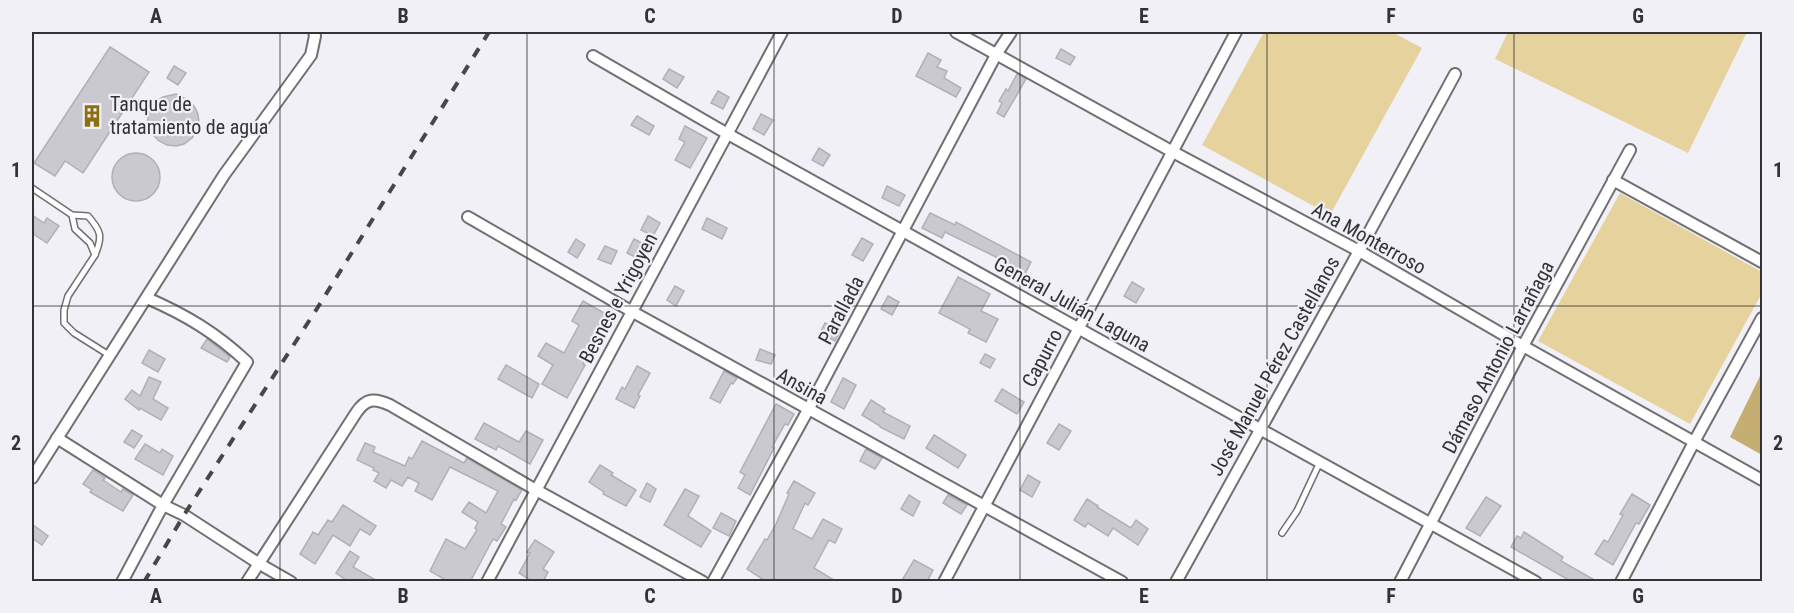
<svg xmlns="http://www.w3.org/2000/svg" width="1794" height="613" font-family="'Roboto Condensed',sans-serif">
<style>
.green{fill:#e6d29d}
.forest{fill:#c4ae71}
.building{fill:#cac9cf;stroke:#b1b0b6;stroke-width:1.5}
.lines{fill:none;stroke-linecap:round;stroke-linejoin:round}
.service-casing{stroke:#706f74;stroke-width:8}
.minor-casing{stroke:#706f74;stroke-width:14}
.service{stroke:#fff;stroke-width:5}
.minor{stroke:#fff;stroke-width:10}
.rail{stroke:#47474a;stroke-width:4;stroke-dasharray:10 10;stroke-linecap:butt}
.grid{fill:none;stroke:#333335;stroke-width:1.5;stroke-opacity:0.55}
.labels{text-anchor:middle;stroke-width:4.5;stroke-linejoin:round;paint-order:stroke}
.poi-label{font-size:20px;fill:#333335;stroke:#f1f0f6;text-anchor:start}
.street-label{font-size:20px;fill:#333335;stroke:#f1f0f6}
.neatline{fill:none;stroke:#333335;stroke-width:2}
.grid-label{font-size:20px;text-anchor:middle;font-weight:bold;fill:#333335}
</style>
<rect width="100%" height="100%" fill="#f1f0f6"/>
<g class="green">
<path d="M1264,32H1392L1422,48L1330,215L1202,145Z"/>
<path d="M1508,32H1747L1688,153L1495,59Z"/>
<path d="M1620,193L1762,272V293L1690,424L1538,341Z"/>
</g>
<path class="forest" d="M1762,372V455L1730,437Z"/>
<g class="building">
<path d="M110,47L149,72L83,173L65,161L55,176L34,163Z"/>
<path d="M1061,49L1075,57L1070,65L1056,58Z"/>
<path d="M928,53L941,60L937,67L947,71L944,78L961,88L956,97L916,76Z"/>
<path d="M174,66L186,73L178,85L167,78Z"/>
<path d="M669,69L684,77L677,88L663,79Z"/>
<path d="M1017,74L1026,79L1004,117L997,113L1002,103L999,101L1006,89L1008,91Z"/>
<path d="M718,91L729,97L723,109L711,103Z"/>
<path d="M176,94L188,100L194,106L198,114L199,123L197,131L192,138L184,144L176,146L167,145L159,141L153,135L147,123L150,110L155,102L163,97Z"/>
<path d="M761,114L773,120L764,135L753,129Z"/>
<path d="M637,116L654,126L649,135L631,125Z"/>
<path d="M685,126L707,138L690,168L675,160L685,142L679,139Z"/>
<path d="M819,148L830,155L823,166L812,160Z"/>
<circle cx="136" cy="177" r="24"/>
<path d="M887,186L905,195L899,206L882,198Z"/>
<path d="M930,213L955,225L956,222L1031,262L1024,276L1002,265L1004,261L945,232L942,238L922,228Z"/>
<path d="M32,215L44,223L47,218L59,226L47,243L32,233Z"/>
<path d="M648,216L660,223L653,236L641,230Z"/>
<path d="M707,218L727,228L722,239L702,229Z"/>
<path d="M862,238L873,244L863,261L852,255Z"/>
<path d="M576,239L585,245L577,258L568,252Z"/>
<path d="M634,239L644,244L637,258L627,253Z"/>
<path d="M605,246L617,251L611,264L598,259Z"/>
<path d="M958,277L990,294L981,311L998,319L986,342L968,333L970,329L939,313Z"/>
<path d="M1132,282L1144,289L1136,303L1124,296Z"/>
<path d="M675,286L684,291L676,306L667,300Z"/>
<path d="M888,296L899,302L892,315L881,309Z"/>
<path d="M583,301L613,318L602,338L599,336L583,364L585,365L567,398L542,384L553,365L538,356L546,343L564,353L579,325L572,321Z"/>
<path d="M825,323L840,331L835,341L820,333Z"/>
<path d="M207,339L230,357L227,362L201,348Z"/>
<path d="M760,349L775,355L771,364L756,360Z"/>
<path d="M149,350L165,359L158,372L142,363Z"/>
<path d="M985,354L995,359L990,368L980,363Z"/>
<path d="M506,365L539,384L532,398L498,379Z"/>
<path d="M637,366L650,373L638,395L640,396L634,408L616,399L622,387L625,389Z"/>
<path d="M724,371L737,378L733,384L731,383L720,403L710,398Z"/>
<path d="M149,377L161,382L153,399L168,408L161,420L140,408L139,410L125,399L132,390L140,396Z"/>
<path d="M843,378L856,385L844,409L831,402Z"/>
<path d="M1002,389L1024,402L1017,414L995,401Z"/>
<path d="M871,400L885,409L883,412L910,426L904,439L880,427V426L862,415Z"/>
<path d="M776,404L794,414L788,425L785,424L772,447L774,448L750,495L738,488L745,475L740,472Z"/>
<path d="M484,423L519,442L526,431L543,440L530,464L498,446L496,450L475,439Z"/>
<path d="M1059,424L1071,431L1059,450L1047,443Z"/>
<path d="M132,430L142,436L134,448L124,442Z"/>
<path d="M934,435L966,455L958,468L926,448Z"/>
<path d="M422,441L464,463L467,458L522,490L516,500L514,499L501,524L506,527L497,541L493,539L470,582H449L430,571L446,539L465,549L477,530L475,528L478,522L462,512L469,502L486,513L498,491L450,467L432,500L415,491L419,483L408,477L402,486L391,480L386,488L374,481L379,473L373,470L374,468L357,460L365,443L375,447L373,452L405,466L409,457L412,459Z"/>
<path d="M145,444L160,453L162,449L173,456L163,475L135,459Z"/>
<path d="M866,449L882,458L875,469L860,461Z"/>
<path d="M600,465L613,473L611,475L636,490L626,506L603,494L604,492L589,482Z"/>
<path d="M93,470L105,478L103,480L121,492L123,489L133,495L123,511L102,499L90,492L92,490L83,484Z"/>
<path d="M1028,475L1040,482L1032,497L1020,490Z"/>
<path d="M794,481L815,493L808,505L805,503L793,529L812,539L823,519L842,529L835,543L829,540L814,568L837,582H767L747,569L765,539L767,540L776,524L789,494L787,493Z"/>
<path d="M647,483L656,489L650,502L640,497Z"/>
<path d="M685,489L699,496L688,516L711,531L701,547L664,525Z"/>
<path d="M1632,494L1650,505L1639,524L1636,523L1613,565L1595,554L1604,540L1608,542L1623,515L1620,514Z"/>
<path d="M909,495L920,502L913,516L901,509Z"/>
<path d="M948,495L967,505L961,514L943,503Z"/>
<path d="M1486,497L1501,506L1480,536L1466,528Z"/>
<path d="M1087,499L1098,506L1097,507L1131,528L1136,520L1148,529L1138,545L1113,528L1108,536L1088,523L1085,527L1074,520Z"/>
<path d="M343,505L376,526L370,535L360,529L350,546L333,535L315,564L300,554L313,532L318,535L328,520L332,522Z"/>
<path d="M721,513L736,521L729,536L713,528Z"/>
<path d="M32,524L48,536L42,545L32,538Z"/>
<path d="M1524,532L1563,557L1561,561L1598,582H1572L1511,547L1517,536L1521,538Z"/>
<path d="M535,540L554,552L543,569L548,572L543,582H533L519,573L530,553L527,552Z"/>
<path d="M350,551L359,557L353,567L379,582H349L336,573Z"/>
<path d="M914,560L933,570L927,582H901Z"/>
</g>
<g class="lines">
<g class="service-casing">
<g id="service">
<path d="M32,188L72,215L88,216C101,231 103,236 95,255"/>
<path d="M72,215L75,229L90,243L95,255L68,296L64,310V323L74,333L109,355"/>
<path d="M1282,533L1297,511L1320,462"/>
</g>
</g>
<g class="minor-casing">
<g id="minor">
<path d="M956,32L1173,152L1359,251L1523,346L1762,480"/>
<path d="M593,56L726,133L1536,582"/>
<path d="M1613,180L1762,262"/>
<path d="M468,217L631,311L1122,582"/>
<path d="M57,438L163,505L184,515L258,563L291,582"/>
<path d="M32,478L224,175L311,55L315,36L314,32"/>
<path d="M122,582L163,505L247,362C216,333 186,315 147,298"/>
<path d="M247,582L356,413C366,398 374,398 390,405L536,490L703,582"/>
<path d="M487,582L782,32"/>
<path d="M713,582L808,410L997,53L1011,32"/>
<path d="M944,582L1236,32"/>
<path d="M1176,582L1359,251L1455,74"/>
<path d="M1400,582L1523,346L1630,150"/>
<path d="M1621,582L1694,442L1762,318"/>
</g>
</g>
<use href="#service" class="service"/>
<use href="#minor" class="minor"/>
<path class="rail" d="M144,582L184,515L318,307L489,32"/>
</g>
<path class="grid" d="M280,32V582M527,32V582M774,32V582M1020,32V582M1267,32V582M1514,32V582M32,306H1762"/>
<defs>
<g id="building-bare" transform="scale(1.8)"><path d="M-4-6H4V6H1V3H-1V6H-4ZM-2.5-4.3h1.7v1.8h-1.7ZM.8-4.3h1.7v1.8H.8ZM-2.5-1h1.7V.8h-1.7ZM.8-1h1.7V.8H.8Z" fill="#8b6f11" stroke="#f1f0f6" stroke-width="2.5" paint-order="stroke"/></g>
</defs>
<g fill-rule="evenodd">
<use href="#building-bare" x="92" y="116"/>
</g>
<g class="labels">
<g class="poi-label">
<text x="110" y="111">Tanque de<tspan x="110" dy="23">tratamiento de agua</tspan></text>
</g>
<g class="street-label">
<text transform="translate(1369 238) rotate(29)" y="7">Ana Monterroso</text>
<text transform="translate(618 298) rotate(-62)" y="7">Besnes e Yrigoyen</text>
<text transform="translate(1072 304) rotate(29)" y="7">General Julián Laguna</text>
<text transform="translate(841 310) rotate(-62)" y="7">Parallada</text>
<text transform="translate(1498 357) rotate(-62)" y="7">Dámaso Antonio Larrañaga</text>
<text transform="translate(1042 358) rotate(-62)" y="7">Capurro</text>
<text transform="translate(1274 366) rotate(-61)" y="7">José Manuel Pérez Castellanos</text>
<text transform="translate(802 386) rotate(29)" y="7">Ansina</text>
</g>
</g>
<rect width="1794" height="613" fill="none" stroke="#f1f0f6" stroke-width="66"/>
<rect x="33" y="33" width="1728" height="547" class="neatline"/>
<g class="grid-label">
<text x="156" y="23">A</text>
<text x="403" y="23">B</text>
<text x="650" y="23">C</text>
<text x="897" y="23">D</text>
<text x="1144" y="23">E</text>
<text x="1391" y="23">F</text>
<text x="1638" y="23">G</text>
<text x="16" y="177">1</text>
<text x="1778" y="177">1</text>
<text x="16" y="450">2</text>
<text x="1778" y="450">2</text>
<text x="156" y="603">A</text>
<text x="403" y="603">B</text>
<text x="650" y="603">C</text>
<text x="897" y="603">D</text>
<text x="1144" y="603">E</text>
<text x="1391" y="603">F</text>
<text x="1638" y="603">G</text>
</g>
</svg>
